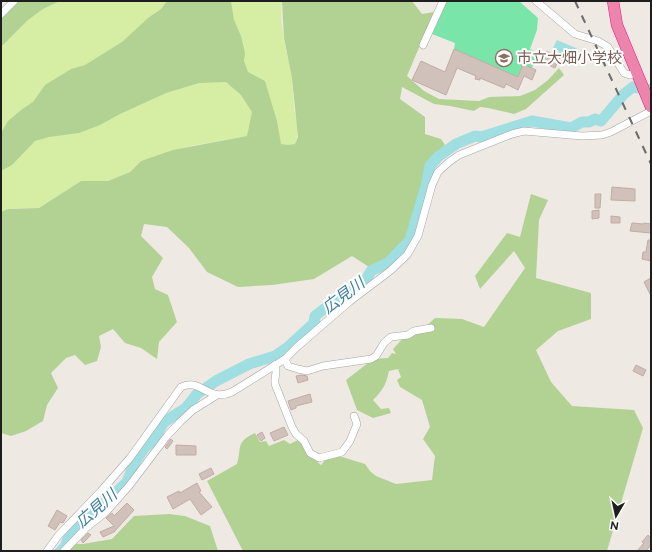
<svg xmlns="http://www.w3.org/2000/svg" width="652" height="552" font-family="Figtree,'Noto Sans JP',sans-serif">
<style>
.grass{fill:#d6eea4}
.forest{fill:#b2d294}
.pitch{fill:#7ae5a8}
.water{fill:#9fdee1}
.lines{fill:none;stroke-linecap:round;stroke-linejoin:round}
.river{stroke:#9fdee1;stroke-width:11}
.building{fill:#d0c1bb;stroke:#c2aca4}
.minor-casing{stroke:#a5a5a5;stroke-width:8}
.highway-casing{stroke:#e71785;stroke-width:12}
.minor{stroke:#fff;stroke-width:7}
.highway{stroke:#ed84ab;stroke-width:11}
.rail{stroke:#6c6c6c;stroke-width:2;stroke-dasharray:8 8;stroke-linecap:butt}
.labels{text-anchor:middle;stroke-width:4;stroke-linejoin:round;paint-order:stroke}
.education-label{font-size:15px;fill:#785e54;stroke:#fff;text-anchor:start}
.water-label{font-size:16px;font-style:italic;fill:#3c7e9c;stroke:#fff}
</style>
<rect width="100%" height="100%" fill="#efe9e3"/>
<path class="grass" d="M60,1H282C278,22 288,56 292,78C293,87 293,96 294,105C295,119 301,131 295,144L288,145L281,144L247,136L191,146L141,161L130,172L108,181H81L39,208H20L8,209L1,212V47L28,20L43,9Z"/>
<g class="forest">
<path d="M18,1H60L43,9L28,20L1,47V18Z"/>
<path d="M167,1H231L234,20L241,36L245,53L244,61L248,72L265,81L277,121L281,144L288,145L295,144L298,137L292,78L284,38L282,1H412L422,14L434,12L407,76L424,91L439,99L479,101L489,97L520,96L535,90L548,80L559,68L564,75L526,109L514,114L488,108L480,107L474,111L450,106L434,104L402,87L400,99L425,117V134L441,139L445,145L432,158L426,169L408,236L388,259L369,267L352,256L314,279L272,285L238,287L207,272L189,248L167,227L144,224L141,236L163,258L152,277L155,289L168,295L177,322L159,342L157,359L141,348L125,343L113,329L99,336L101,347L97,361L85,365L75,355L66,358L51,373L58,388L47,405L43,421L26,431L11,436L1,433V212L8,209L39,208L81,181H108L130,172L141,161L173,150L247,136L252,112L241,95L226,82L199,83L166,93L120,114L100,125L79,133L49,137L35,141L12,165L1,171V133L8,121L21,110L33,102L45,85L71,69L85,65L122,42L148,18L161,9Z"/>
<path d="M531,194L548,200L539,220L536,278L591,293V319L558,331L536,350L551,382L572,406L634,410L643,428L607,551H243L207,481L237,464C242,448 235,442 255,433L260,442L266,441L269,446L284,440L290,444L298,440L311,456L321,465L326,459L339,456L365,464L370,471L376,476L396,484L432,480L435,456L423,439L430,427L422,400L400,387L397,380L401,377L398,369L389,371C386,385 383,390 373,400L381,409L389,408L391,413L373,418L357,410L346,380L373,359L388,358L392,353L396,354L393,349L405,336L417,334L435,318L462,319L484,327L525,268L514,251L480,289L475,276L507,233L520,237Z"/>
<path d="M169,514L185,516L210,526L218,551H53L62,544H83L112,539L134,516Z"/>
</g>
<path class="pitch" d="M447,1H519L538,18L537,30L530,49L538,53L532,68L523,64L518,77L454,49L455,43L432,34Z"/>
<path class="water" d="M557,40L578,49L573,60L558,54L559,51L553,48Z"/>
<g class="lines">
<path class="river" d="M61,551L65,547L71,530L109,499L127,482L135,462L145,447L153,441L164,422L186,408L197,394L216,381L249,364L275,356L288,347L314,323L315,316L341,296L349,294L365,282L371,271L388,263L410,240L426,186L430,166L439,156L456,144L475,136L481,137L532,121L571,128L582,122H589L595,119L601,121L624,94L633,87L651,90"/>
</g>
<g class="building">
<path d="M454,49L518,77L523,64L536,70L532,80L524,76L518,90L506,84L504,88L480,78V80L475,79L476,76L457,68L446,95L412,80L421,61L445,72Z"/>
<path d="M546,51L560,57L555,68L542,62Z"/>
<path d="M612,187L635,189V201L611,200Z"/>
<path d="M595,194H601L600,208H595Z"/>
<path d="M599,210V218L592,219V211Z"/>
<path d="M611,216L620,217V223H611Z"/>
<path d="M632,223L644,224V223L651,224V233L630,231Z"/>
<path d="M648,240H651V261L642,259L643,252H646Z"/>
<path d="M651,278V296L644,282Z"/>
<path d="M636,365L646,370L643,376L633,371Z"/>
<path d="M302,375L307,376L308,380L298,383L296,376Z"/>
<path d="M310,394L312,402L296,406V408L291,410L288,401Z"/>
<path d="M284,427L288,435L274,441L270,433Z"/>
<path d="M262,432L265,438L261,441L257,435Z"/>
<path d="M171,439L173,441L167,449L165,447Z"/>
<path d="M176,445L196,446V455H176Z"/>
<path d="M211,468L214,474L202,480L199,474Z"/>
<path d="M197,483L201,491L199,492L212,507L201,515L190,499L173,509L167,497L179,491L180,493Z"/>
<path d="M127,503L134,510L114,532L103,537L100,532L114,526L106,518L112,513L114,516Z"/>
<path d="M57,510L67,516L63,523L60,522L55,530L48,526Z"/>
<path d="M88,533L91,535L83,543L81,540Z"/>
<path d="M648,535L651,538V545L646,551H637L644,543L642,542Z"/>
</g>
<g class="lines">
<g class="minor-casing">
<g id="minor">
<path d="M536,1L575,34L598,41L608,47L624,73L630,75L636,72"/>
<path d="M1,14L14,1"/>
<path d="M423,45L443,1"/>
<path d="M285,359L288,366L298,369L307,371L323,366L371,359L376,356L384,343L391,337L408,335L414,331L431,328"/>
<path d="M275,365C278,372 274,377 275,384L292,427L296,434L304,441L310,453L319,458L342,452L350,441L357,424L354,416"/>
<path d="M47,551L58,536L101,491L130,458L181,387C200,377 208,403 232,392L285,359L297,347L349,302L390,271L407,255L418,236L432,185L438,172L449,162L459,155L512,134L524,131L582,136L602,135L611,132L651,111"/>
<path d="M64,551L86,528L106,512L129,486L167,436L180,422L193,410L217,395"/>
</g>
</g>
<g class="highway-casing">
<path id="highway" d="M613,1L617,25L651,107"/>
</g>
<use href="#minor" class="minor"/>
<use href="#highway" class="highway"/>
<path class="rail" d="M575,1L651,164"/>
</g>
<defs>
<g id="school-ring" transform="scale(0.9)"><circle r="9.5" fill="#fff" stroke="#8d6e63" stroke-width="1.5"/><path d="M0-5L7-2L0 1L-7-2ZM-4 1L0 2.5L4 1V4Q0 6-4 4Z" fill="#8d6e63"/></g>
</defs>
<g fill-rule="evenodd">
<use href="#school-ring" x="504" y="58"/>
</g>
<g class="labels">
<g class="education-label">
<text x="517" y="63">市立大畑小学校</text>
</g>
<g class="water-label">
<text transform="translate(343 295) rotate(-37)" y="6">広見川</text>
<text transform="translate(96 508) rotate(-41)" y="6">広見川</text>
</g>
</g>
<rect width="652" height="552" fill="none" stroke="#1e1e1e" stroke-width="4"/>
<g transform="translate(616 516) rotate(189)" stroke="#ffffff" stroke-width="3" paint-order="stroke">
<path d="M0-3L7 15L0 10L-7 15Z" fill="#1e1e1e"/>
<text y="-6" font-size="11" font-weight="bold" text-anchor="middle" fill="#1e1e1e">N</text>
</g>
</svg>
